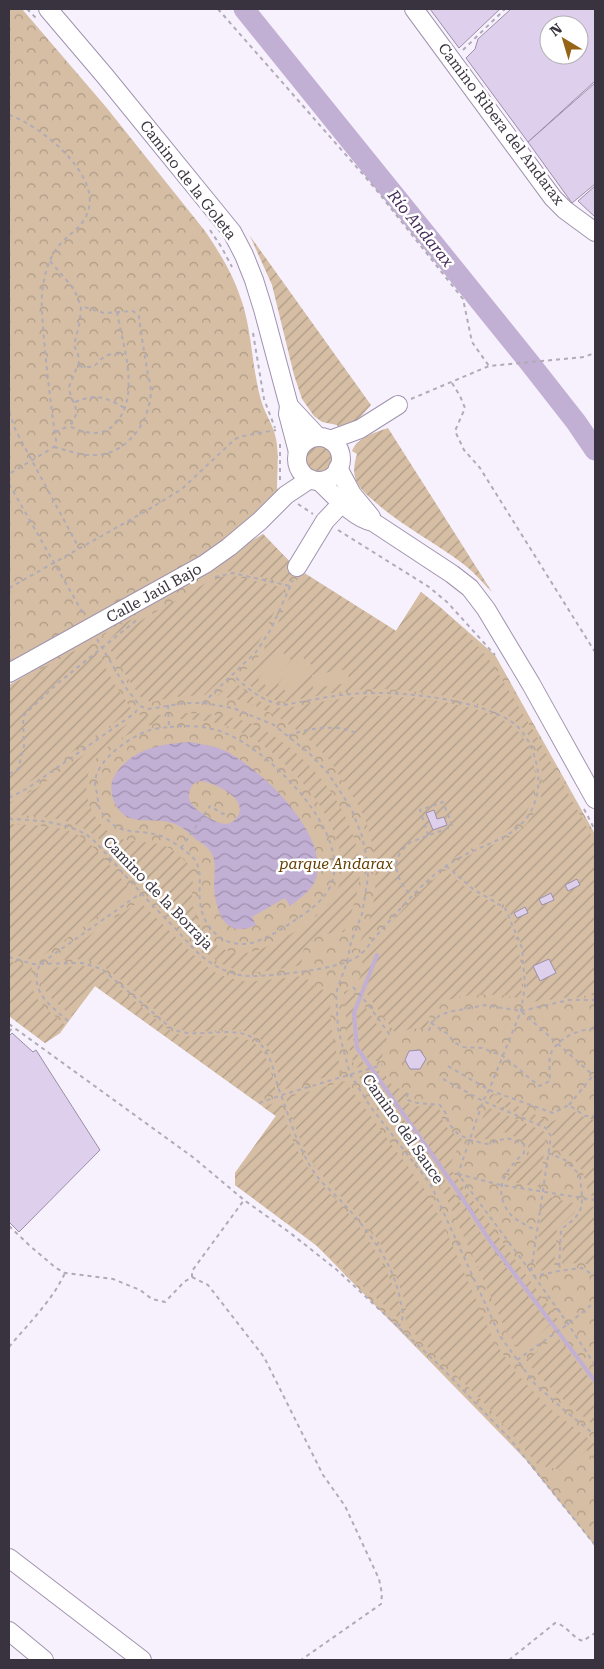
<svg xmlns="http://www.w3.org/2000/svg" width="604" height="1669" font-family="'Roboto Serif',serif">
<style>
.park{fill:url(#park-crowns)}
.garden{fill:url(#garden-furrows)}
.pitch{fill:#d5bea4}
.water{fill:url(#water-waves);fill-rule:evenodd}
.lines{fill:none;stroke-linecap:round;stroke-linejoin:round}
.stream{stroke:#c2afd4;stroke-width:4}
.river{stroke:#c2afd4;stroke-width:21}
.building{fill:#ded0ed;stroke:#9b8ea8;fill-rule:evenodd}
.minor-casing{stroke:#a193ae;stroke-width:20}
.path{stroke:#b1abb7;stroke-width:2;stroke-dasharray:4 4;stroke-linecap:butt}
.minor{stroke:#fff;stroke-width:18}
.labels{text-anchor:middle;stroke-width:5;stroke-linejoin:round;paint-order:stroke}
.street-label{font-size:15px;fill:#39333f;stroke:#fff}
.park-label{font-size:15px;font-style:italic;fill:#633e00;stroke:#fff}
.water-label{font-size:16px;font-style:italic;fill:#452b5a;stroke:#fff}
</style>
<defs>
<pattern id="park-crowns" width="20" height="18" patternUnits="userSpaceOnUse" patternTransform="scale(1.25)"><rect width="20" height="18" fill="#d5bea4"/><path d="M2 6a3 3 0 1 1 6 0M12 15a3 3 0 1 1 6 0" fill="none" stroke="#ae9b87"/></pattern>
<pattern id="garden-furrows" width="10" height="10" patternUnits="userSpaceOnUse" patternTransform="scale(1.25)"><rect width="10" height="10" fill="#d5bea4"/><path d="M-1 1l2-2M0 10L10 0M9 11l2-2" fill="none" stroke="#ae9b87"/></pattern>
<pattern id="water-waves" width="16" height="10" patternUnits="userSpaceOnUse" patternTransform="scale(1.25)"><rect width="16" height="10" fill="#c2afd4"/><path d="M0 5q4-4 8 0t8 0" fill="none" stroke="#9f8fad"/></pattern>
</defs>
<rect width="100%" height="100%" fill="#f7f1fd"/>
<g class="park">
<path d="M9,9H22L106,107L205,231C220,253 234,276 242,302C252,332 252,369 261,400C264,411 270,420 274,431C280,449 277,470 277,488L280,493L217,549L9,667Z"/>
<path d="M263,534L291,563L301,571L396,631L421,592L441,608L495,655L595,834V1546L526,1460L317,1246L235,1185V1173L276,1116L95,986L60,1033L45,1043L9,1016V685Z"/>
</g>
<g class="garden">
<path d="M250,236L371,405L355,423L340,431L337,425L322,422L314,416L302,399L294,375L272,285Z"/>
<path d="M388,428L492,592C482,582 473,571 462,563C433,541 400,525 374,501C368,496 362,491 358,484C352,475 354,464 357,454L352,451C358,437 374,433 388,428Z"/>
<circle cx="319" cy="459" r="14"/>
<path d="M263,534L293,565L287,583L236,571L216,572L241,554Z"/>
<path d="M301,571L396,631L421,592L441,608L464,630L492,663L537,737L595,842V995L571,997L532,1002L525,996C531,976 518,917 502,903C487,891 461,885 451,868C454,863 460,860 466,857C497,839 519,844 538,806C545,790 543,770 538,754C533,739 522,724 508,716C475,697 408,688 370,689C342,690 312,697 284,702C265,699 253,688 239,677L262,653L270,641Z"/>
<path d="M225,576H234L285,588L266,630L258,643L242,660L205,695L172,697L152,702L143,700L132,685L108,646L142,620L206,583Z"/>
<path d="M143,613L106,642L103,635Z"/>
<path d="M91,642L114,683L132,710L28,783L9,792V686Z"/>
<path d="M234,681C247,693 264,708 283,708C289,708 296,706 302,705C319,702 337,699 354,697C392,693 491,702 518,731C528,743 533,757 535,773C539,824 499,834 463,853C453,858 443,864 434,871C405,893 382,923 358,950L356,948C381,910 380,857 364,816C358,803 350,792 342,780C337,772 332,762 325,755C302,731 272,710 239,700C232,698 224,697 217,696Z"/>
<path d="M176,713C200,713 224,714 247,722C302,743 360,813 360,873C359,893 351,914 344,932C323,933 299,938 302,965C289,967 257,974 246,972C216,967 199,947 179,925C163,906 145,888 128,869C116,856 104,841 90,832C66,816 36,816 9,815V803L37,788L140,715H161L162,721C125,733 74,755 89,804C93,816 103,829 114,836C133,846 158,837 175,852C179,856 185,860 189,865C196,874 191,890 192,902C193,907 195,915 197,920C205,939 224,956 246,953C271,949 307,926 325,908C378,855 293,758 243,733C222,722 202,719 178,719Z"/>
<path d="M9,824C30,825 54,825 74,833C92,840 117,875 131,890V893L35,961L9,953Z"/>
<path d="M446,870C453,876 460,883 467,888C477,896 491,900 500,909C518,928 524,970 521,995L517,998C497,992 445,992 432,1011C429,1016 428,1024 427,1030L412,1028L396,1034L358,982L364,968L361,959C388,928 413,893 446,870Z"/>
<path d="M140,902L198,959L212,971L228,978L248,982L303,976L316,987L331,993C328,1021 334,1046 342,1072L282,1090C278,1072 275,1050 259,1038C235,1020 203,1039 177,1028C168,1024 161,1015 154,1009C136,994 109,964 86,960C75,958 63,960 52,961L136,904Z"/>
<path d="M9,961L32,967C27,998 44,1006 65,1025L60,1033L45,1043L9,1016Z"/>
<path d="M82,966L90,967L100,972L168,1029C180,1037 192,1037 205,1036C257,1034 265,1042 276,1092L254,1100L95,986L72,1016C56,1002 35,991 46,968Z"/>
<path d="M350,989L357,998L352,1013L354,1050L365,1065L355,1068L348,1044L344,992Z"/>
<path d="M362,1002L388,1041L383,1050L382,1061H370L359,1047L357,1013Z"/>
<path d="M376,1071L383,1072L392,1085L408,1093L404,1100C413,1108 426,1108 437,1105C441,1110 440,1115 443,1121C446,1129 455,1134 462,1139L449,1167L559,1321L555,1324L495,1246L462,1193Z"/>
<path d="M372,1073L487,1242L550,1325L519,1351L503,1324L491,1297L446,1197L428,1168L359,1077Z"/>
<path d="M345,1081L425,1190L443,1224L494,1341L516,1373L548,1407L595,1444V1461L587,1450L561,1470L538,1465L491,1410L405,1324C408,1311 405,1299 400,1287C393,1263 379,1239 363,1220C345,1200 325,1181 310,1159C299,1141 293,1119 286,1098Z"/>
<path d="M493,1094L550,1122L562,1118L570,1109L581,1116L595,1120V1196L588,1195C585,1168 576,1155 551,1147L553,1136L548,1128L490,1100Z"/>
<path d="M280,1101C286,1121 292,1144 304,1162C318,1183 338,1200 354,1220C370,1240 383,1262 393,1286C397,1296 402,1308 400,1319L308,1238L235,1185V1173L276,1116L263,1107Z"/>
<path d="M487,1107L543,1131L546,1134L540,1187L507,1181C511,1169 519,1163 529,1157L528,1143L504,1132C495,1139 485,1141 474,1138Z"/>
<path d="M543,1196L578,1204L574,1213L557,1229L554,1268L535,1272Z"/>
<path d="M585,1206L595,1207V1267C584,1261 574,1263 562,1266L563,1230C575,1224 580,1218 585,1206Z"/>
<path d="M557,1336L595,1386V1426C570,1406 546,1386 526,1360Z"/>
</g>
<g class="pitch">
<path d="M281,651L291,660L268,687L258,679Z"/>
<path d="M301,656L312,665L288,693L278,684Z"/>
<path d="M348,669L349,683L313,688L312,675Z"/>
</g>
<path class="water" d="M190,742C204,745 219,746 231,754C264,773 329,834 316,878C313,890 300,898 290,906L285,898L252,917L256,925C224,940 216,911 214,886C214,875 217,862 211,852C208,847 202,843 197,840C189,833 182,826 172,823C158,818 140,823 127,817C122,814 119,810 116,806C107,787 111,776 126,762C142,747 169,743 190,742ZM201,781C215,783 248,798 238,816C235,821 230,824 225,824C216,824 193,809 190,801C188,798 189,794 190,790C192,784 195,782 201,781Z"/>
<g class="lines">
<path class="stream" d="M377,955L354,1013L357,1048L459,1193L490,1241L595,1381"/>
<path class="river" d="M244,9L529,362L576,422L595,450"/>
</g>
<g class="building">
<path d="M430,9H500L459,48Z"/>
<path d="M511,9H595V81L528,142L466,58L475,49L478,39ZM549,25H579V55H549Z"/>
<path d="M595,83V184L572,203L528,142Z"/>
<path d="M595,186V217L578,201Z"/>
<path d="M434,810L437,819L444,817L447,825L433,830L426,813Z"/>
<path d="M577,879L580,885L568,891L565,885Z"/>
<path d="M551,893L554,900L542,905L539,899Z"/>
<path d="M525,907L528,913L517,918L514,913Z"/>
<path d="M549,959L556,973L540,981L533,966Z"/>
<path d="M12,1033L33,1052L36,1050L100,1150L19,1232L9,1222V1036Z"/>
<path d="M420,1050L426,1059L420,1069H410L405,1060L409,1051Z"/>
</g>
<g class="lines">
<g class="minor-casing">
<g id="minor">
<path d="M48,9L105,76L232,232L244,255L254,280L263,309L289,406L288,414L298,452"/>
<path d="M414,9L553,198L565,210L595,232"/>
<path d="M289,406L318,437"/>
<circle cx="319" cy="459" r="22"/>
<path d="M330,440L360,429L398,405"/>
<path d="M338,468L352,494L371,517"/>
<path d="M319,481C333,494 354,519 373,522L452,574L470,588L486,609L531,684L595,799"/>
<path d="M297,567L325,521L342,503"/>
<path d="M9,673L205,564L229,547L260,521L286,495L310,479"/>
<path d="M9,1558L142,1660"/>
<path d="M9,1631L44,1660"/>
</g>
</g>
<g class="path">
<path d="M27,9L36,18"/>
<path d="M218,9L374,187L463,299L472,342L489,366"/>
<path d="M463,50L505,9"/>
<path d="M9,115C40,125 104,176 87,214C82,227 72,232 62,242C51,253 45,271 43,286C40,303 43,322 44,339C47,373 51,407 56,441L54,447L9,474"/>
<path d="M210,230L222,248L232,267"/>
<path d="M50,261L74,289L81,306L80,321L74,345L78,354L79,362L69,387C71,405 84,409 69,426C84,433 101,438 115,424C141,396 123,346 117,312"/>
<path d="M253,333L264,399L275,428"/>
<path d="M79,366C100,370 94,361 108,355C114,353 119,354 124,354"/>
<path d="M452,383L460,396L465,408L455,431L464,450L480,468L595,652"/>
<path d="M411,399L489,366L584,357L595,353"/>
<path d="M75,402C98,393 104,397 125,408"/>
<path d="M9,412L16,431L79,548"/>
<path d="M55,432L69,426"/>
<path d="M280,444V482"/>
<path d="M54,447C66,450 79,455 91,455C125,457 149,424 151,392C151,385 148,376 147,369C144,351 141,334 139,316L133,311L104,313L81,306"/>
<path d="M9,484L84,615"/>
<path d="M298,504L313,514"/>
<path d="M338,530L429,587L448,603L495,655"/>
<path d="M215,577L233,573L290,586"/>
<path d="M9,588L146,511L182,489L235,439L243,436L276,430"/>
<path d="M97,639L126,688L140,706L149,709L185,703H203L233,708L274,725L309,753L328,773L351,808L362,836L366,855L368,877L362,914L351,942L347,962L336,993L338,1029L350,1074L370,1106L431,1185L500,1336L534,1383L564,1410L595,1435"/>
<path d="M203,703L256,652L271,629L293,580"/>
<path d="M168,705L169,727C163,728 156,728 150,730C131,736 96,760 95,782C95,786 96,790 97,793C98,800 98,806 101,811C118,838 134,828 158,835C168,838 189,852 195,860C203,872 198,887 200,901C202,927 223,949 251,943C267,939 284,928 298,918C310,910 323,901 330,887C355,835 269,750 225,733C208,726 187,725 169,727"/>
<path d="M289,736C305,728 341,723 357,734"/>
<path d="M9,774L18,769L24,746L23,716L58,683L138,619"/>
<path d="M9,798L28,788L135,713L139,706"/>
<path d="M584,809L595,830"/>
<path d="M9,819C34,820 62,821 85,834C97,841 106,855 116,865C135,887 155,908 176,929C186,940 195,952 207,960C220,970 236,976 252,976C274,976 341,969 357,957C365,952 371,942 377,935C395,915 413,893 434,875C445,866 458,858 471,852C492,842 514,836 528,816C540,798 541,775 534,755C531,744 525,734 517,726C489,701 408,692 371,693C342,693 312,700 284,705C263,702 248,689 233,675"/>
<path d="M181,848L210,806L223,814L227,812"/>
<path d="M446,866L473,889L505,908L522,948L525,985L521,1011L489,1090L483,1101L458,1174L534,1276L559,1271L582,1268L595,1276"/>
<path d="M409,893C394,876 390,857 411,842L451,827L452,825L443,802L420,810L428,835"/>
<path d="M9,957L33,964L82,963L102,969L172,1029C198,1041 236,1022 257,1041C274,1055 273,1076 281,1095C291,1122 299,1151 316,1175C323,1185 334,1193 342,1202C367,1229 393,1262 400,1299C402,1311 406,1317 398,1327"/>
<path d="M353,987L367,1003L392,1038"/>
<path d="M521,1011L569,1000H595"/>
<path d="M68,1021C50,1005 28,991 40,964L141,893"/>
<path d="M431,1023L448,1034L454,1042L463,1047L482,1048L503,1056L539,1086L550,1081C550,1074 548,1060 551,1053C559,1037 579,1029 595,1029"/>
<path d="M9,1024L194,1158L244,1200L289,1232L337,1270L439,1365L510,1439L595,1545"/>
<path d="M429,1031L431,1023L439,1016L448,1012L485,1005L521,1011L595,1077"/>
<path d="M9,1032L13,1027"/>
<path d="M448,1066L489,1090L553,1113L569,1105L585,1116H595"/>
<path d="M443,1079L483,1101L546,1128L551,1136L531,1272"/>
<path d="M408,1093L406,1099C417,1105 428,1103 440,1105L445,1112L450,1125L458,1134L470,1140L487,1144L507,1138L524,1144V1153C505,1170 491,1191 511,1215C517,1221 528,1226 535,1230"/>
<path d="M259,1103L285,1094L382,1065"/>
<path d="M569,1105L595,1073"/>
<path d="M548,1153L565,1160L580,1175C582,1204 588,1211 561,1229L559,1271"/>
<path d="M458,1174L501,1185L595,1200"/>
<path d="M9,1226L30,1246L56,1268L65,1273L113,1279L140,1290L152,1299L165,1302L184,1282L192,1277V1271L244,1200"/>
<path d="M534,1276L568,1324L595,1365"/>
<path d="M192,1277L208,1285L264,1357L323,1475L345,1506L379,1579L382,1594L381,1604L301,1660"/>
<path d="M9,1347C28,1324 52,1301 65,1273"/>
<path d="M517,1360L568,1324L595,1302"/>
<path d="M509,1660L555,1623C567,1625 571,1637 583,1641L595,1633"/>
</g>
<use href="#minor" class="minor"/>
</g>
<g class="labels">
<g class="street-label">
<text transform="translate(501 124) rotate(53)" y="5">Camino Ribera del Andarax</text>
<text transform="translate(188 180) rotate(52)" y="5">Camino de la Goleta</text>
<text transform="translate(154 593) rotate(-29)" y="5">Calle Jaúl Bajo</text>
<text transform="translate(158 893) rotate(46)" y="5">Camino de la Borraja</text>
<text transform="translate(403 1129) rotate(55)" y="5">Camino del Sauce</text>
</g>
<g class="park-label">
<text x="336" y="869">parque Andarax</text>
</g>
<g class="water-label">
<text transform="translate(421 228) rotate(51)" y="6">Río Andarax</text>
</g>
</g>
<rect width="604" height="1669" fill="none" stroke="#39333f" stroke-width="20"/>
<g transform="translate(564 40) rotate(322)"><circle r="24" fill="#ffffff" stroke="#b0adb2"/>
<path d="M0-4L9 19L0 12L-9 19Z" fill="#966416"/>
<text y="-8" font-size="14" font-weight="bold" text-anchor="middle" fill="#39333f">N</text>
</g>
</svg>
